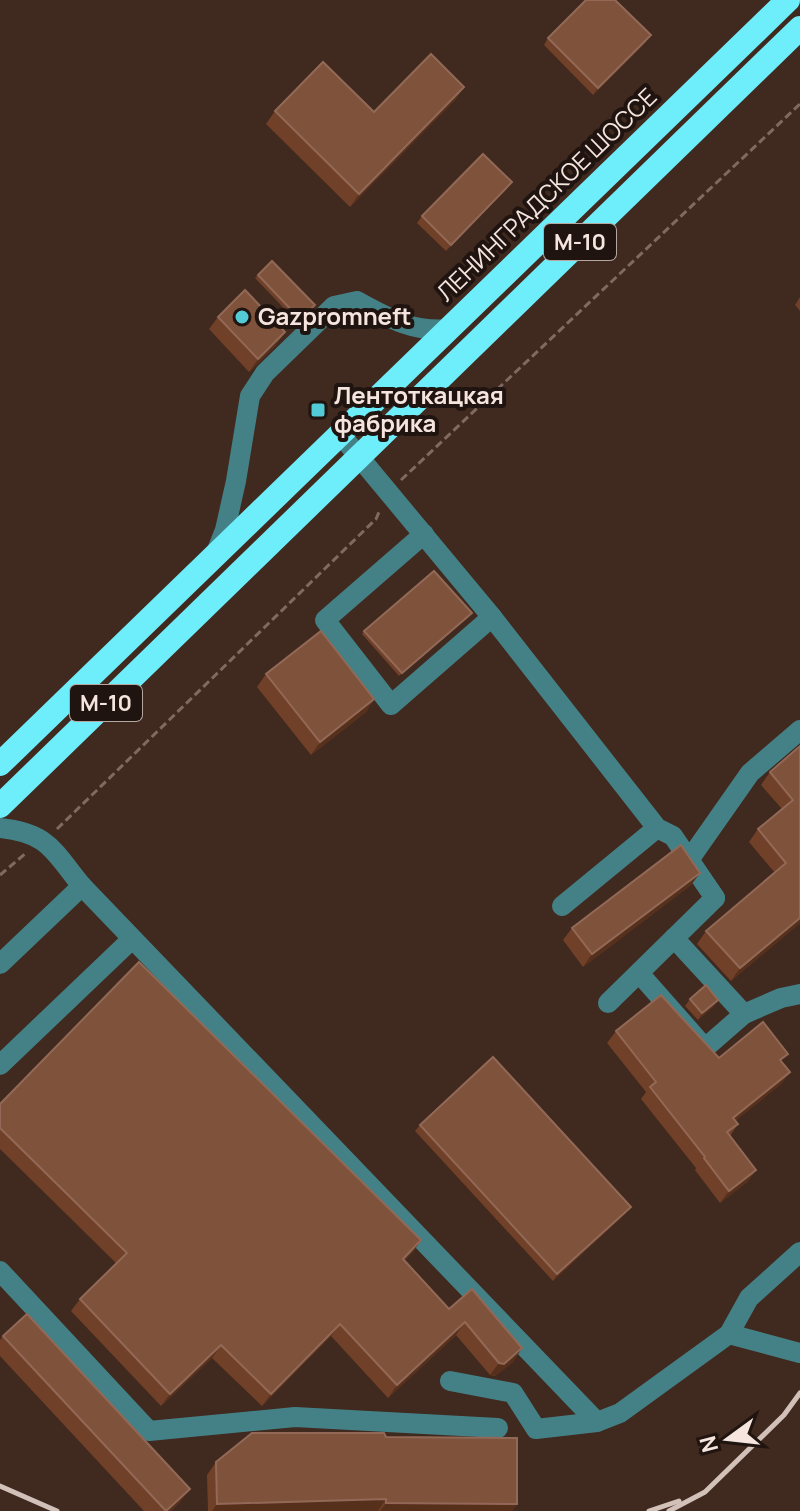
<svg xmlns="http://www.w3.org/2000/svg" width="800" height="1511" font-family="Manrope,sans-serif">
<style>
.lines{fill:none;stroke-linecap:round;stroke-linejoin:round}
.path{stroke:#7f6a61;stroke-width:3;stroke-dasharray:8 4;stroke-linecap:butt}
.minor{stroke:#448187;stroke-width:20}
.highway{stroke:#6eedfa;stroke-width:24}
.rail{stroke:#d2c1b9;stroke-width:5}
.wall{fill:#714029}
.shaded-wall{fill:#57301c}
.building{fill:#7f523c;stroke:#926956;stroke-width:2}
.poi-dot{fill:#52cbd7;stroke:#1f1410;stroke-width:3}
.labels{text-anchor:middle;stroke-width:8;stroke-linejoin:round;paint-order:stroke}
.shield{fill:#1f1410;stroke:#b5a6a0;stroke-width:2}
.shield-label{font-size:22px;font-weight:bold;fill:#f5e5de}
.street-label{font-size:24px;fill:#f5e5de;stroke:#1f1410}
.poi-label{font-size:24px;font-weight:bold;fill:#f5e5de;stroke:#1f1410;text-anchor:start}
</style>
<rect width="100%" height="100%" fill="#40291e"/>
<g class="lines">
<g class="path">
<path d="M401,480L800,104"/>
<path d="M57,829L376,519L379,512"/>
<path d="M0,875L26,853"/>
</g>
<g class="minor">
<path d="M340,434L492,617L657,828L673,836L715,898"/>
<path d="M424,534L325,620L391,705L492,617"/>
<path d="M216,553L225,530L236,481L250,396L265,373L334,306L357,301C388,318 414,333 450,329"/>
<path d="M0,828C49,833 53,851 82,886L597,1422"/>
<path d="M562,906L657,828"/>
<path d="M0,964L82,886"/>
<path d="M639,973L705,1048L744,1014L674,938"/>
<path d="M608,1003L715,898L689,860L750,773L800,730"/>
<path d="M744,1014L781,998L800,994"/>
<path d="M0,1065L132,939"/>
<path d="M0,1271L149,1431L295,1417L498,1428"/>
<path d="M729,1334L800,1353"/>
<path d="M450,1381L513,1393L536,1429L597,1422L620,1413L729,1334L749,1298L800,1252"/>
</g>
<g class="highway">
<path d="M0,764L788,0"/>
<path d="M0,806L800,28"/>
</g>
<g class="rail">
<path d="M0,1486L57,1511"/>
<path d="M649,1511L679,1501"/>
<path d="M669,1511L705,1492L784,1415L800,1393"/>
</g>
</g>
<g class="wall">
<path d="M548,38L646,42L593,95L544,45Z"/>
<path d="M464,87L455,100L350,207L266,124L275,111L374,112Z"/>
<path d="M507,189L446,251L417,223L422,216Z"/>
<path d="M258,275L312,309L298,323L255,278Z"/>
<path d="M800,297V311L795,305Z"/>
<path d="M218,317L285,332L276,345L249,372L209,329Z"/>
<path d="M470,616L399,676L362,634L364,631Z"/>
<path d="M266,674L374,699L366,712L311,755L257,687Z"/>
<path d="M800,746V923L731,981L697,944L706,931L775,873L749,842L758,829L782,809L761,785L770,772Z"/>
<path d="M700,873L691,885L583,967L563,940L572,928Z"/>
<path d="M690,999L714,1006L698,1020L685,1006Z"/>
<path d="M616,1031L719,1058L782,1062L790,1072L781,1084L735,1121L738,1124L730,1136L756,1170L747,1182L720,1203L695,1170L696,1168L641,1099L646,1092L607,1043Z"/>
<path d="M0,1104L421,1240L413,1252L404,1261L449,1309L514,1361L495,1376L490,1375L456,1335L388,1398L331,1336L262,1406L212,1358L161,1406L71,1311L80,1299L116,1263L0,1149Z"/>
<path d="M420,1125L626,1213L553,1281L415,1131Z"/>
<path d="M3,1336L181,1501L171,1511H144L0,1356V1340Z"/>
<path d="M386,1437L517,1504L512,1511H208L207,1475L216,1462Z"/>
</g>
<g class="shaded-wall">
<path d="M651,35L646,42L593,95L598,88Z"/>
<path d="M464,87L455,100L350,207L359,194Z"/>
<path d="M512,182L507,189L446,251L451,245Z"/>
<path d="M285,332L276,345L249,372L258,359Z"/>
<path d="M472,613L470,616L399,676L402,673Z"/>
<path d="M374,699L366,712L311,755L320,742Z"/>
<path d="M700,873L691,885L583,967L592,954Z"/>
<path d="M800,918V923L731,981L740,968Z"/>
<path d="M718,1000L714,1006L698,1020L702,1013Z"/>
<path d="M790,1072L781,1084L724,1130L733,1118Z"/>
<path d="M756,1170L747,1182L720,1203L729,1191Z"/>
<path d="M631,1207L626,1213L553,1281L557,1274Z"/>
<path d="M421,1240L413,1252L394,1272L403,1259Z"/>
<path d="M465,1322L456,1335L388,1398L397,1385Z"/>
<path d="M340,1324L331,1336L262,1406L271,1394Z"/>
<path d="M221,1345L212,1358L161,1406L170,1394Z"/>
<path d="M522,1348L514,1361L495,1376L490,1375L499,1363Z"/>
<path d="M190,1489L181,1501L171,1511H166Z"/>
<path d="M386,1499L378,1511H212L217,1504Z"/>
<path d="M386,1503L517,1504L512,1511H380Z"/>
</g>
<g class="building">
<path d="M586,0H615L651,35L598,88L548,38Z"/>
<path d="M431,54L464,87L359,194L275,111L323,62L374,112Z"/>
<path d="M483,154L512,182L451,245L422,216Z"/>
<path d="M272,261L315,305L300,319L258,275Z"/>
<path d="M245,290L285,332L258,359L218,317Z"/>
<path d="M434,571L472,613L402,673L364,631Z"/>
<path d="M321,631L374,699L320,742L266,674Z"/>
<path d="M800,746V918L740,968L706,931L786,863L758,829L793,800L770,772Z"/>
<path d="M681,845L700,873L592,954L572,928Z"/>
<path d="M139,962L421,1240L403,1259L449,1309L472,1289L522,1348L504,1364L499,1363L465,1322L397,1385L340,1324L271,1394L221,1345L170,1394L80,1299L127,1253L0,1128V1104Z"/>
<path d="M706,985L718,1000L702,1013L690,999Z"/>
<path d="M661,995L719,1058L763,1022L788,1054L780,1060L790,1072L733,1118L738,1124L727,1132L756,1170L729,1191L704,1158L705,1157L650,1087L656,1082L616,1031Z"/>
<path d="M493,1057L631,1207L557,1274L420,1125Z"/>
<path d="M27,1314L190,1489L166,1511L3,1336Z"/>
<path d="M252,1433H384L386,1437L517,1438V1504L386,1503V1499L217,1504L216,1462Z"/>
</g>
<g class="poi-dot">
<circle cx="242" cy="317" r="8"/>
<rect x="310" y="402" width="16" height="16" rx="4"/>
</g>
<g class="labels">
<g class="shield">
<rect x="544" y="224" width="72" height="36" rx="6"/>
<rect x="70" y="685" width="72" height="36" rx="6"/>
</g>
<g class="shield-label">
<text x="580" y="250">М-10</text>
<text x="106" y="711">М-10</text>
</g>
<g class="street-label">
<text transform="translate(547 195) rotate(-44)" y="8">ЛЕНИНГРАДСКОЕ ШОССЕ</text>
</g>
<g class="poi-label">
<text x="258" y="325">Gazpromneft</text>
<text x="334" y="404">Лентоткацкая<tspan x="334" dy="28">фабрика</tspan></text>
</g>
</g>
<g transform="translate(728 1439) rotate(255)" stroke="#1f1410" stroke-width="6" paint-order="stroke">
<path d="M0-6L14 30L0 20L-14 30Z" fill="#f5e5de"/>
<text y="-12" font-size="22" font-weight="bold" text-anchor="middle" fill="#f5e5de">N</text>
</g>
</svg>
